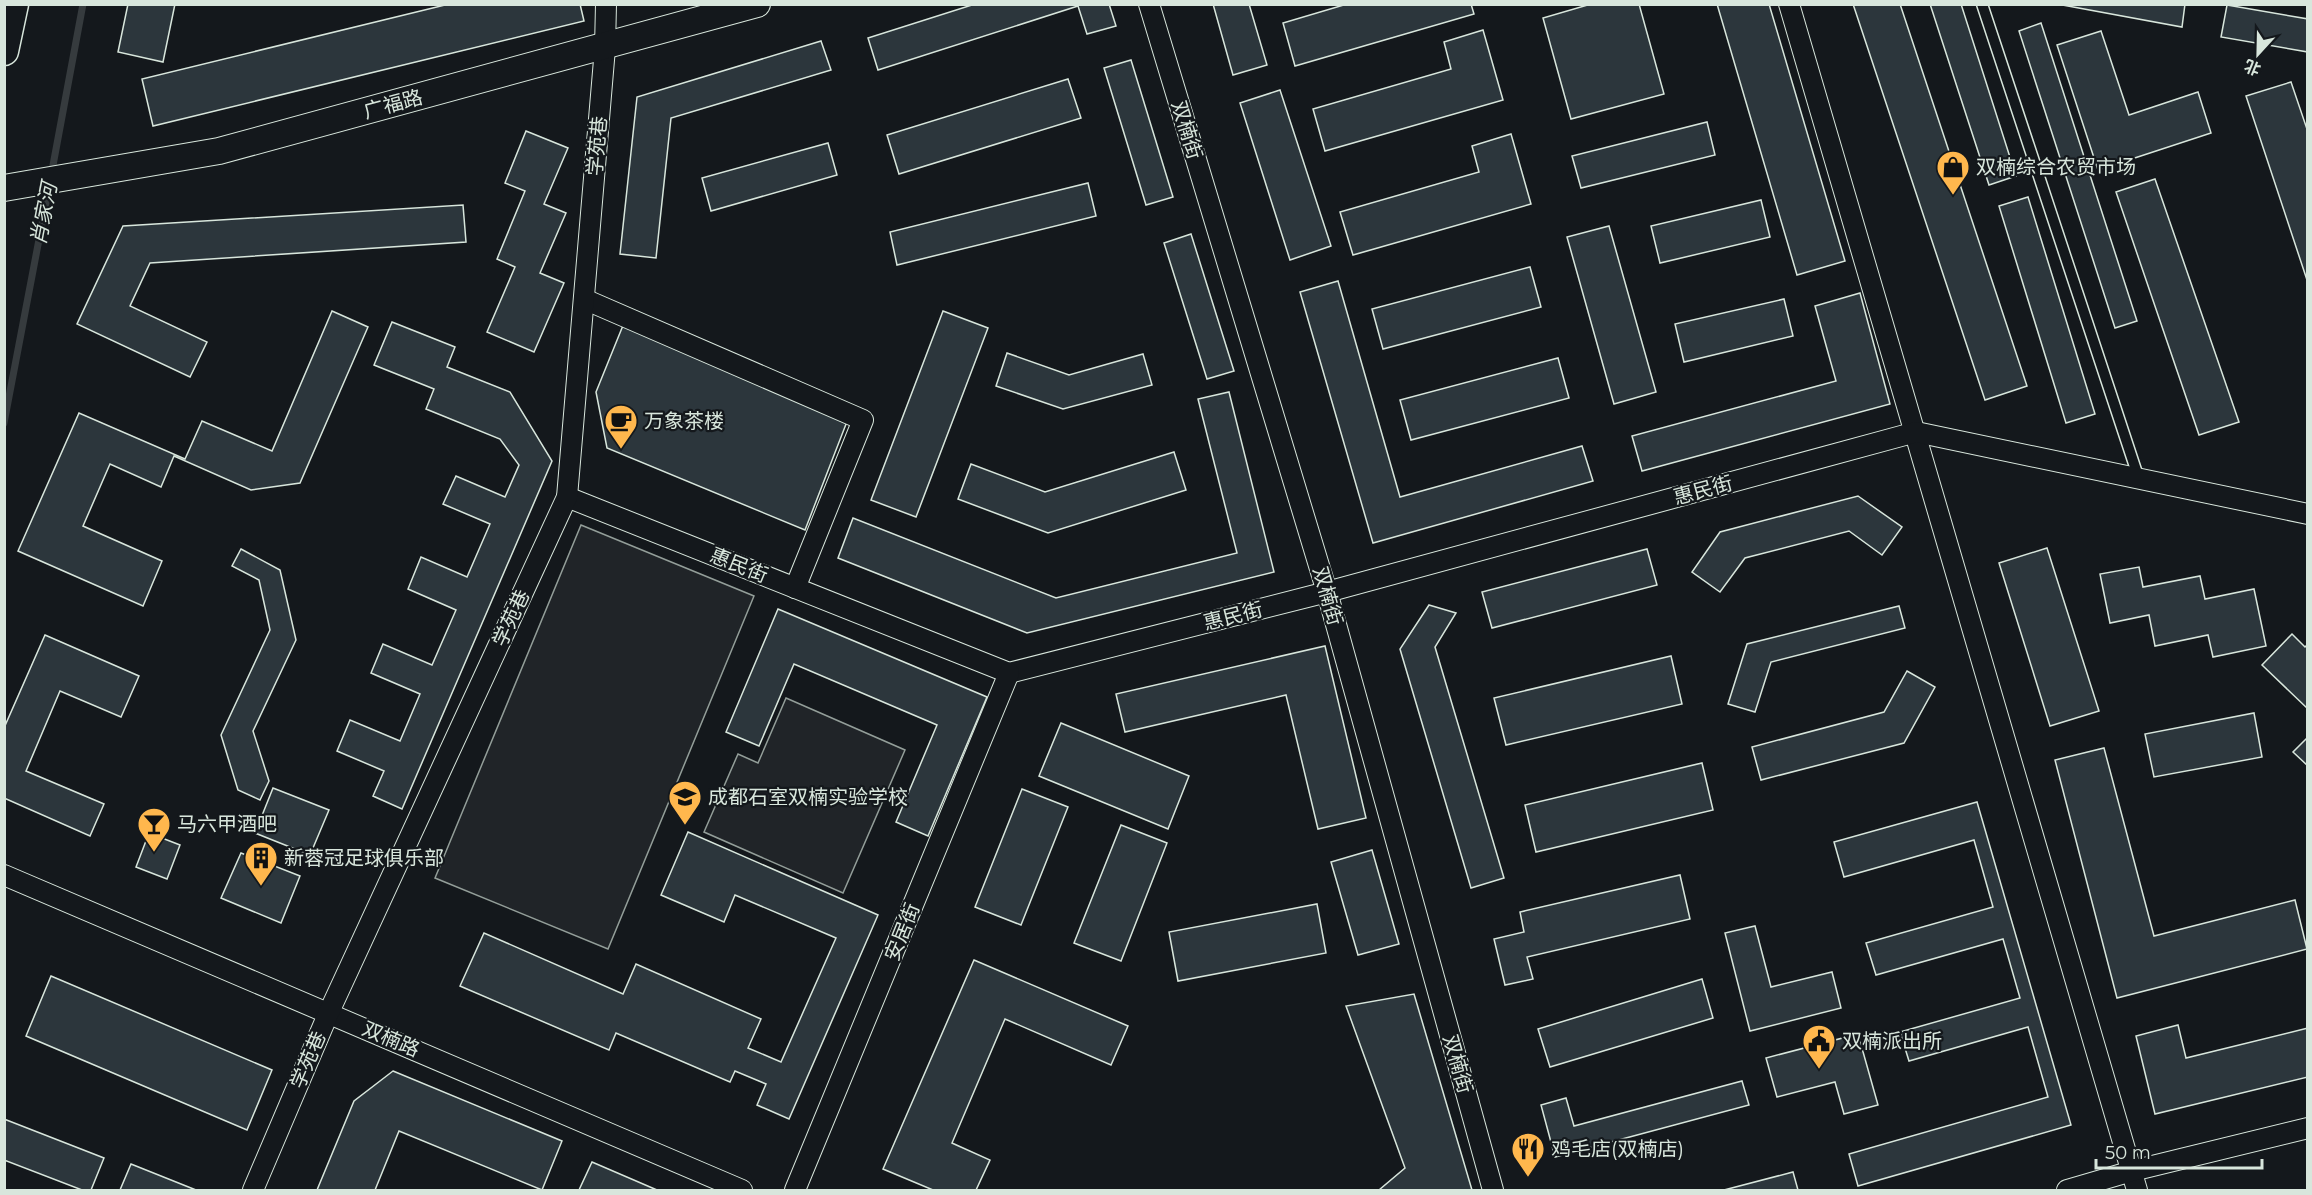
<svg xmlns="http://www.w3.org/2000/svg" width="2312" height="1195" font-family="Montserrat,'Noto Sans SC',sans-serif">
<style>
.green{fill:#202428;stroke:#939e99;stroke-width:1.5}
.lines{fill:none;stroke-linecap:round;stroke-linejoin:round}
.stream{stroke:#363b3e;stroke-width:7}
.building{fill:#2c363c;stroke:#d8e6dc;stroke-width:1.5}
.service-casing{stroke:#d8e6dc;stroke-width:13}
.minor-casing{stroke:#d8e6dc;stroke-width:22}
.tertiary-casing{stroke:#d8e6dc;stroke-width:28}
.secondary-casing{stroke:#d8e6dc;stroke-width:31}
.service{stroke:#14181c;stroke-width:10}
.minor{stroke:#14181c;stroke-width:20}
.tertiary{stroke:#14181c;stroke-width:26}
.secondary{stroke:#14181c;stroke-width:28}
.labels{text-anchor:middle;stroke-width:4.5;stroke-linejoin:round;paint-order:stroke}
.street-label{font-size:20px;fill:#d8e6dc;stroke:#14181c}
.poi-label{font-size:20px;fill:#d8e6dc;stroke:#14181c;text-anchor:start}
.water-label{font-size:21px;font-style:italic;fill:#d8e6dc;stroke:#14181c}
</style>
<rect width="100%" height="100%" fill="#14181c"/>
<g class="green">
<path d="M581,525L754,596L608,949L435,878Z"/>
<path d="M786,698L905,750L843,893L704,832L738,754L758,763Z"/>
</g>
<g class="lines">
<g class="stream">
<path d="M51,176L83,4"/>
<path d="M4,423L49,187"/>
</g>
</g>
<g class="building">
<path d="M128,4H175L163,62L118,52Z"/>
<path d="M449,4H580L584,21L153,126L142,79Z"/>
<path d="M975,4H1109L1116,26L1087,34L1078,6L878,70L868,38Z"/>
<path d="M1213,4H1249L1267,65L1233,75Z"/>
<path d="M1347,4H1471L1474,14L1295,66L1283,23Z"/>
<path d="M1591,4H1639L1664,94L1571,119L1543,18Z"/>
<path d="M1717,4H1769L1845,261L1797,275Z"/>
<path d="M1853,4H1900L2027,386L1985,400Z"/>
<path d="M1930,4H1961L2016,176L1989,185Z"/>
<path d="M2057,4H2185L2182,27Z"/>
<path d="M2227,5L2308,19V52L2221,37Z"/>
<path d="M2041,23L2137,321L2115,328L2019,31Z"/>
<path d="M1483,30L1503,100L1325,151L1313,109L1451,69L1444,42Z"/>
<path d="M2101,31L2129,115L2198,92L2211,133L2098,170L2057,45Z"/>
<path d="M821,41L831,70L671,118L656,258L620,254L637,97Z"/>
<path d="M1131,60L1173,197L1146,205L1104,68Z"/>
<path d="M1068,79L1081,118L899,174L887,135Z"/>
<path d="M2291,82L2308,132V283L2246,96Z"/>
<path d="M1280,90L1331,246L1290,260L1240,103Z"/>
<path d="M1707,122L1715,155L1581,188L1572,156Z"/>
<path d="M526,131L568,148L544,204L566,213L540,273L564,283L534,352L487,332L515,267L497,259L525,191L505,183Z"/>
<path d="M1511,134L1531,204L1353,255L1340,212L1479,172L1472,146Z"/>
<path d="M828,143L837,175L711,211L702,178Z"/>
<path d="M2155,179L2239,422L2199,435L2116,192Z"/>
<path d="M1088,183L1096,216L897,265L890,232Z"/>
<path d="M2028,197L2095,414L2066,423L1999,206Z"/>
<path d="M1761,200L1770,237L1660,263L1651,226Z"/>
<path d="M463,205L466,242L150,263L130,306L207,342L190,377L77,324L123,226Z"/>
<path d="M1609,226L1656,392L1614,404L1567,237Z"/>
<path d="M1191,234L1234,371L1207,379L1164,243Z"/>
<path d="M1530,267L1541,307L1383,349L1372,309Z"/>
<path d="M1338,281L1400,497L1582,446L1593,481L1373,543L1300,292Z"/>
<path d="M1860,293L1890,404L1642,471L1632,436L1836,381L1815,306Z"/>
<path d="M1784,299L1793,336L1684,362L1675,324Z"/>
<path d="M332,311L368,327L300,483L251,490L174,456L161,487L110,464L83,526L162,561L143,606L18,551L79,413L185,459L202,421L272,451Z"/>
<path d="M943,311L988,328L916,517L871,500Z"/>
<path d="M392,322L455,347L447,367L510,392L552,461L402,809L373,796L384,771L337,751L350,720L400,741L420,694L371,673L383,644L432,665L456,610L408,589L421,557L467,577L490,524L443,504L456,476L505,497L519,465L500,439L426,409L434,389L374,365Z"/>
<path d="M624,323L848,419L805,530L607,448L596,392Z"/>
<path d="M1007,353L1069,375L1143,354L1152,385L1063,409L996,386Z"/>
<path d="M1558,358L1569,398L1411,440L1400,400Z"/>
<path d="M1229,392L1274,572L1027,633L838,558L853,518L1056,598L1237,553L1198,399Z"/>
<path d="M1174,452L1186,490L1048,533L958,499L971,464L1045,492Z"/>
<path d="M1858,496L1902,527L1882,555L1849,531L1745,558L1720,592L1692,572L1720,532Z"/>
<path d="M2047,548L2099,711L2050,726L1999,563Z"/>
<path d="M241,549L280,570L296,640L253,731L269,781L260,800L238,790L221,735L270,630L259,580L232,566Z"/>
<path d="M1647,549L1657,585L1492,628L1482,592Z"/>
<path d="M2139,567L2143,587L2200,576L2205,599L2254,589L2266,646L2213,657L2208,635L2155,646L2149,615L2110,623L2100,574Z"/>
<path d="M1429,605L1456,613L1435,647L1504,878L1471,888L1400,649Z"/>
<path d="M1899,606L1905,628L1771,662L1755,712L1728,704L1747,644Z"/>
<path d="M778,609L987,697L928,836L896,822L937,725L794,664L759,746L726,732Z"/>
<path d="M2292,634L2305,647L2308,644V709L2262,665Z"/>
<path d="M45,635L139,676L121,717L60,691L26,771L104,804L90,836L4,798V728Z"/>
<path d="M1325,646L1366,818L1318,829L1286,695L1125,732L1116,694Z"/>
<path d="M1671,656L1682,704L1506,745L1494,698Z"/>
<path d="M1907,671L1935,687L1904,743L1761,780L1752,747L1884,712Z"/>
<path d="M2254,713L2262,757L2154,777L2145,734Z"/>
<path d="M1061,723L1189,776L1168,829L1039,776Z"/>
<path d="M2308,737V766L2293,752Z"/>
<path d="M2104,748L2154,936L2295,900L2307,949L2117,998L2055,760Z"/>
<path d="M1702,763L1713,810L1536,852L1525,805Z"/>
<path d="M273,788L329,810L310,855L255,833Z"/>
<path d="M1022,789L1068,807L1021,925L975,907Z"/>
<path d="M1977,802L2071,1125L1858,1186L1849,1154L2048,1097L2028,1027L1909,1061L1900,1032L2020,998L2003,939L1876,975L1866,943L1993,907L1974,840L1844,877L1834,842Z"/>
<path d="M1121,825L1167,843L1121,961L1074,943Z"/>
<path d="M688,832L878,915L789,1119L757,1105L766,1084L735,1071L730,1082L616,1033L609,1050L460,986L484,933L623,994L636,964L761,1019L748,1048L781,1062L836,938L735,895L724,922L661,895Z"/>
<path d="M149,833L180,845L167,879L136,867Z"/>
<path d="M1372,850L1399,944L1358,955L1331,862Z"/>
<path d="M241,853L300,876L281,923L221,898Z"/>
<path d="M1680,875L1690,919L1527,957L1533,979L1505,985L1494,939L1524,932L1520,912Z"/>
<path d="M1317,904L1326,953L1178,981L1169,932Z"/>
<path d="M1755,926L1771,987L1832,972L1841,1008L1750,1031L1725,933Z"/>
<path d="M974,960L1128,1026L1111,1065L1005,1019L952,1143L990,1160L976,1190H933L883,1169Z"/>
<path d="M51,976L272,1070L247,1130L26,1036Z"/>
<path d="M1702,979L1713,1018L1550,1067L1538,1029Z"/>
<path d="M1414,994L1472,1190H1379L1405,1168L1346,1006Z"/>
<path d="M2178,1025L2186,1058L2308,1028V1077L2155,1114L2136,1036Z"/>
<path d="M1858,1034L1878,1105L1844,1114L1835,1082L1777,1097L1766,1058Z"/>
<path d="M393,1071L562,1141L542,1190L399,1131L375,1190H317L354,1101Z"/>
<path d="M1742,1081L1749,1105L1555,1157L1541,1105L1566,1098L1574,1126Z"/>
<path d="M4,1119L104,1158L91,1190H82L4,1160Z"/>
<path d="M592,1162L657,1190H579Z"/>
<path d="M131,1164L196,1190H120Z"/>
<path d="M1793,1172L1798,1190H1724Z"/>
</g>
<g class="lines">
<g class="service-casing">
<path id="service" d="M1982,4L2139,479"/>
</g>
<g class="minor-casing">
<g id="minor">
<path d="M1149,4L1327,592L1493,1190"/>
<path d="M1789,4L2137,1190"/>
<path d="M584,299L863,420L795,588"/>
<path d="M567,497L1009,673L1327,592L1916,432L2308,514"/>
<path d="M4,875L742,1190"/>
<path d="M253,1190L329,1012L567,497L605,48L606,4"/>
<path d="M795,1190L1009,673"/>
<path d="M2067,1190L2132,1171L2308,1128"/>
</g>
</g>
<g class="tertiary-casing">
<path id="tertiary" d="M4,188L219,151L757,4"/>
</g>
<g class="secondary-casing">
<path id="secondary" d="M4,51L14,4"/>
</g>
<use href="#service" class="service"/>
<use href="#minor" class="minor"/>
<use href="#tertiary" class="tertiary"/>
<use href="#secondary" class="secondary"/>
</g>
<defs>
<g id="shop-pin" transform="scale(1.725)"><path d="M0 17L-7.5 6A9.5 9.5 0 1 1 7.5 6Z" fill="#ffb74d" stroke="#14181c"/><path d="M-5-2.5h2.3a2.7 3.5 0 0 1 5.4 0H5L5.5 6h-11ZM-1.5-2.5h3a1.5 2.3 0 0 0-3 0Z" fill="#111"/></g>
<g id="cafe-pin" transform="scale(1.725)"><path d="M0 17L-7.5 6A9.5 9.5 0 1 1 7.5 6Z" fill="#ffb74d" stroke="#14181c"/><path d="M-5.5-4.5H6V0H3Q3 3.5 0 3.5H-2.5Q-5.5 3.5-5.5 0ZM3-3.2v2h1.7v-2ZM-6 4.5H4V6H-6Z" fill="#111"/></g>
<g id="school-pin" transform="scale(1.725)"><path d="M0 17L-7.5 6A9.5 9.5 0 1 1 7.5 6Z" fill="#ffb74d" stroke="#14181c"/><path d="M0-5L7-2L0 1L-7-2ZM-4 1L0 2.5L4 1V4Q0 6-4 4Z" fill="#111"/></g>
<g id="bar-pin" transform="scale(1.725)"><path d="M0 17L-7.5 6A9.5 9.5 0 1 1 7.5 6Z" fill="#ffb74d" stroke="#14181c"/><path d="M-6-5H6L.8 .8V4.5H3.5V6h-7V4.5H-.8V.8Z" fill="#111"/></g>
<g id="building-pin" transform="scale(1.725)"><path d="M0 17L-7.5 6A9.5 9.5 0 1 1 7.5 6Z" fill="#ffb74d" stroke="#14181c"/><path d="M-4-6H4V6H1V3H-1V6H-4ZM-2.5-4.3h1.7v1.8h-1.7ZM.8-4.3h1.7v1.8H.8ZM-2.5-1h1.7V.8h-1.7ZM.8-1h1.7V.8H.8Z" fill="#111"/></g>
<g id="civic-pin" transform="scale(1.725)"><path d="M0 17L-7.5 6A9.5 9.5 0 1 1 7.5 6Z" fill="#ffb74d" stroke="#14181c"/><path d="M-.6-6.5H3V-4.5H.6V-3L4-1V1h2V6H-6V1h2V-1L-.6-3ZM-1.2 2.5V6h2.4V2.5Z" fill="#111"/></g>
<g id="restaurant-pin" transform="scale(1.725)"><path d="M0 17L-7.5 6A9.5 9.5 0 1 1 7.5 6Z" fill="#ffb74d" stroke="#14181c"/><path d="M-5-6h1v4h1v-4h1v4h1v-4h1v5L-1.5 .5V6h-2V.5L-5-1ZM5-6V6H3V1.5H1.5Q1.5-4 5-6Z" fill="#111"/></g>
</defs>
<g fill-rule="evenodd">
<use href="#shop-pin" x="1953" y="167"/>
<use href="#cafe-pin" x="621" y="421"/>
<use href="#school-pin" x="685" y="797"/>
<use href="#bar-pin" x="154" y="824"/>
<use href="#building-pin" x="261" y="858"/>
<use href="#civic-pin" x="1819" y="1041"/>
<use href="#restaurant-pin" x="1528" y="1149"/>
</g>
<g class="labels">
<g class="street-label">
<text transform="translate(393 104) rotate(-15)" y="7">广福路</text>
<text transform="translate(1187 130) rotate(73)" y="7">双楠街</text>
<text transform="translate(597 146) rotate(-85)" y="7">学苑巷</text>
<text transform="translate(1703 490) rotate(-15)" y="7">惠民街</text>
<text transform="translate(739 565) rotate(22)" y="7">惠民街</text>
<text transform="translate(1328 596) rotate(74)" y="7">双楠街</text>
<text transform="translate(1233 616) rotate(-14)" y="7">惠民街</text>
<text transform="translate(511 618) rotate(-65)" y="7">学苑巷</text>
<text transform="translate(902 932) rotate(-68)" y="7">安居街</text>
<text transform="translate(391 1039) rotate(23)" y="7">双楠路</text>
<text transform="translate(308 1060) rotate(-67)" y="7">学苑巷</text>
<text transform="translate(1458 1064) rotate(74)" y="7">双楠街</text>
</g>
<g class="poi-label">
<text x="1976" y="174">双楠综合农贸市场</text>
<text x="644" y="428">万象茶楼</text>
<text x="708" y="804">成都石室双楠实验学校</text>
<text x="177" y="831">马六甲酒吧</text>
<text x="284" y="865">新蓉冠足球俱乐部</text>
<text x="1842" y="1048">双楠派出所</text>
<text x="1551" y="1156">鸡毛店(双楠店)</text>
</g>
<g class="water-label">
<text transform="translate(44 214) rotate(-79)" y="7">肖家河</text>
</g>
</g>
<rect width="2312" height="1195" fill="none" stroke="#d8e6dc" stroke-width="12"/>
<g transform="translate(2258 54) rotate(202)" stroke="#14181c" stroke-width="4.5" paint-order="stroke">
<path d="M0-4.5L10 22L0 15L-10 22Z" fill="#d8e6dc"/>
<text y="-9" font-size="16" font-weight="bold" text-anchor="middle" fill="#d8e6dc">北</text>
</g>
<path d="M2096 1159v9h166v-9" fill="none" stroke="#d8e6dc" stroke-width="3"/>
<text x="2105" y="1159" font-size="18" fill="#d8e6dc" stroke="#14181c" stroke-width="4.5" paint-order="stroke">50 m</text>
</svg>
